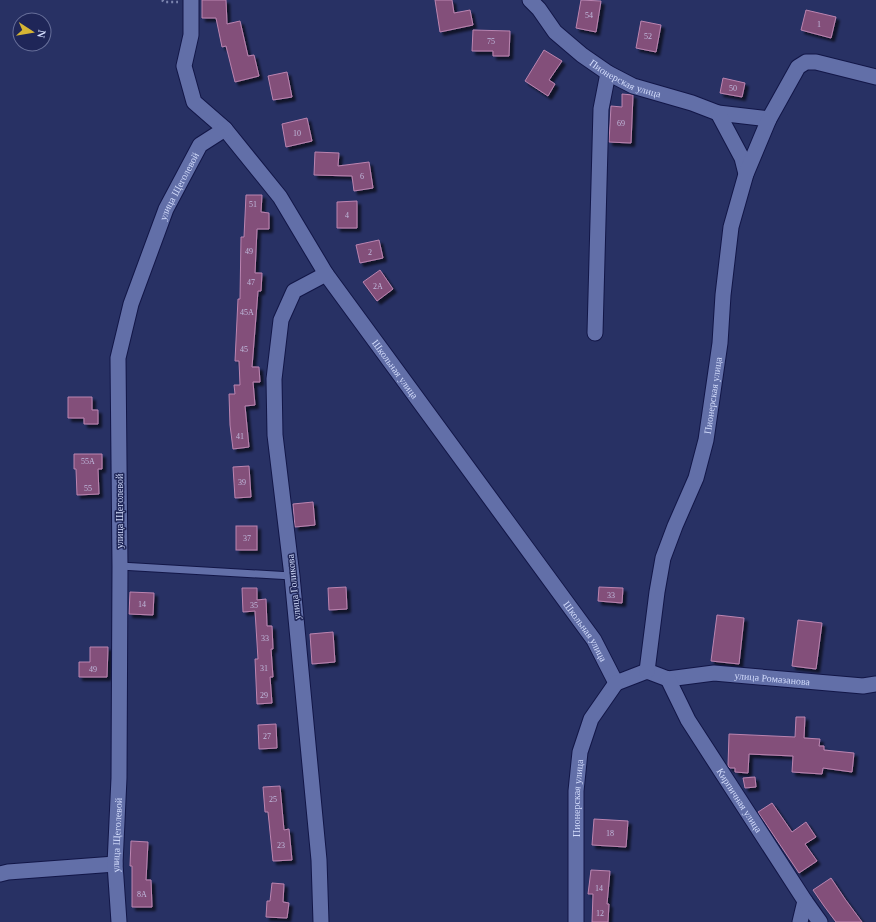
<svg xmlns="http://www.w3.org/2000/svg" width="876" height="922" font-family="Georgia,serif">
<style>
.building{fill:#83507a;stroke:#bb84b0;filter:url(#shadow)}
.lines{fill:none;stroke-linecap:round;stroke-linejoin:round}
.service-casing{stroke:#121647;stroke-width:9}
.minor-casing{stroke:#121647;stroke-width:17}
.path{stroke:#7b84ae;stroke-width:2.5;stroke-dasharray:2 3;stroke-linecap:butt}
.service{stroke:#626fa8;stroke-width:7}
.minor{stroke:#626fa8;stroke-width:15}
.labels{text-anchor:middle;stroke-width:3;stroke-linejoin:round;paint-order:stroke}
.number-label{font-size:8px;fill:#bfb9dc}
.street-label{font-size:10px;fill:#d3dcfc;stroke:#1f2658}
</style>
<defs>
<filter id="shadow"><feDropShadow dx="3.5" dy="3.5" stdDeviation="1" flood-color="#0009"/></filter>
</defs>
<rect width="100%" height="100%" fill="#283164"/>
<g class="building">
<path d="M202,0H226L227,24L240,21L248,56L254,55L259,76L235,82L226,46L222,47L216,18H202Z"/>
<path d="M435,0H452L454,13L470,10L473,25L440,32Z"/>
<path d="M581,0L601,1L596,32L576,28Z"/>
<path d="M806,10L836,17L831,38L801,30Z"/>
<path d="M641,21L661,25L656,52L636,48Z"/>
<path d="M473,30L510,31L509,56H493V51H472Z"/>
<path d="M544,50L562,61L549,80L555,84L548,96L525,81Z"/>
<path d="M287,72L292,97L273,100L268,76Z"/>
<path d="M723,78L745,83L742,97L720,93Z"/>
<path d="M622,94L633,95L631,143L609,142L611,106L622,107Z"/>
<path d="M307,118L312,141L286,147L282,124Z"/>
<path d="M315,152L339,153L338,166L369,162L373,188L354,191L352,176L314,175Z"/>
<path d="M246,195H262L261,212L269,213V229H257L255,273H262L261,291H258L252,367H259L260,382H253L255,405L245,406L249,447L233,449L230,425L229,394H235L234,385H240L239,361H235L238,299H240L241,237H244Z"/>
<path d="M357,201V228H337V202Z"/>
<path d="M379,240L383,258L360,263L356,245Z"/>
<path d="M380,270L393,289L377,301L363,282Z"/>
<path d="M68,397H92V410H98V424H84V418H68Z"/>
<path d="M74,454H102V469H98L99,494L77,495L76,469H74Z"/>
<path d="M249,466L251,497L235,498L233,467Z"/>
<path d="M313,502L315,525L295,527L293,504Z"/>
<rect x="236" y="526" width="21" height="24"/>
<path d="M346,587L347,609L329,610L328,588Z"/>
<path d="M599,587L623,588L622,603L598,601Z"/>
<path d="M242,588H257V600L266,599L267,626H272L273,649H271L273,677H270L272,703L257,704L255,659H258L255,611L243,612Z"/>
<path d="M130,592L154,593L153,615L129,614Z"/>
<path d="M717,615L744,618L739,664L711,661Z"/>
<path d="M798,620L822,623L816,669L792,666Z"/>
<path d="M333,632L335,662L312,664L310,634Z"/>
<path d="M90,647H108L107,677H79V662H90Z"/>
<path d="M796,717H805L804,738L820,739L819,746H824V750L854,753L852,772L823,768L822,774L792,772L793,756L749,754L748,773L735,772V768H730L728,766L729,734L795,737Z"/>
<path d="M276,724L277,748L259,749L258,725Z"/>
<path d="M755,777L756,787L745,788L743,778Z"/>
<path d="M280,786L284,830L289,829L292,860L273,861L268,812H265L263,787Z"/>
<path d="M772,803L792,832L806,822L816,837L805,844L817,861L799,873L758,812Z"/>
<path d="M594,819L628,821L626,847L592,845Z"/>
<path d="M131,841L148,842L146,880H151L152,907H132V866H130Z"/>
<path d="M591,870L610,871L607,904H609L608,922H592L593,894H588Z"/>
<path d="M831,878L845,899L862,922H836L824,906L813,890Z"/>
<path d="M272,883L284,884L283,902L289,903L287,918L266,917L267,901H270Z"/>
</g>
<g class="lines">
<g class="service-casing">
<path id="service" d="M120,566L292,576"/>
</g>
<g class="minor-casing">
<g id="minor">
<path id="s1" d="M191,0V35L184,66L194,102L225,129L280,197L326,274L594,640L616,683L647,671L668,679L714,673L863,686L876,684"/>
<path id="s2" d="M530,0L539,9L555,32L582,55L608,73L633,86L692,103L718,113L769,119"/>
<path d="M718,113L742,158L746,174"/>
<path d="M595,333L601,109L608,73"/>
<path id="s3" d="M647,671L657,592L663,558L675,526L696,478L706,440L720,343L723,295L731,227L746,174L769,119L798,67L806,62H816L876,77"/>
<path id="s4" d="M668,679L688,720L805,901L800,922"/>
<path d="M0,874L8,872L115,864"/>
<path d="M805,901L820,922"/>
<path id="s5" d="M119,922L115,864L119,778L120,566L118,358L131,304L166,209L200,145L225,129"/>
<path d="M321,922L319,860L292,576L275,435L274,379L281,320L294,291L326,274"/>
<path id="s6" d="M576,922V791L580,752L591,719L616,683"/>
</g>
</g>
<path class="path" d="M162,0L164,2H178"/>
<use href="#service" class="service"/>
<use href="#minor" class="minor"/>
</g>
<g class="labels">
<g class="number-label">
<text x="589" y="18">54</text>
<text x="819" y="27">1</text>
<text x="648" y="39">52</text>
<text x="491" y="44">75</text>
<text x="733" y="91">50</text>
<text x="621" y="126">69</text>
<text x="297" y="136">10</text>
<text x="362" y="179">6</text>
<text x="253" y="207">51</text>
<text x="347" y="218">4</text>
<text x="249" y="254">49</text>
<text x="370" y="255">2</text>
<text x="251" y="285">47</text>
<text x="378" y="289">2А</text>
<text x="247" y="315">45А</text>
<text x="244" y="352">45</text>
<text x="240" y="439">41</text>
<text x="88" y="464">55А</text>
<text x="242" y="485">39</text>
<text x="88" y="491">55</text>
<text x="247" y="541">37</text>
<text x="611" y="598">33</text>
<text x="142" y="607">14</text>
<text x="254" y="608">35</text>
<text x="265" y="641">33</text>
<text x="264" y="671">31</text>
<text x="93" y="672">49</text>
<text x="264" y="698">29</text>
<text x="267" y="739">27</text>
<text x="273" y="802">25</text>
<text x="610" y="836">18</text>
<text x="281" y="848">23</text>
<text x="599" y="891">14</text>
<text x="142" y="897">8А</text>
<text x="600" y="916">12</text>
</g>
<g class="street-label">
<text dy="4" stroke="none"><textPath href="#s2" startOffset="126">Пионерская улица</textPath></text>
<text dy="4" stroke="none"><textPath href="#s5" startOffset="747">улица Щеголевой</textPath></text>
<text dy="4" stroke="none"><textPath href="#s1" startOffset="440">Школьная улица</textPath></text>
<text dy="4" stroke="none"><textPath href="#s3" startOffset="285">Пионерская улица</textPath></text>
<text transform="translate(119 511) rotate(-90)" y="4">улица Щеголевой</text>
<text transform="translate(293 587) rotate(-96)" y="4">улица Голикова</text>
<text dy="4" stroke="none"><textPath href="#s1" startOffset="764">Школьная улица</textPath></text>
<text dy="4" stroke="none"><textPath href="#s1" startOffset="985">улица Ромазанова</textPath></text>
<text dy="4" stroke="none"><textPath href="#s6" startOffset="124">Пионерская улица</textPath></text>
<text dy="4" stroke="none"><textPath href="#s4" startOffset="141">Кирпичная улица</textPath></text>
<text dy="4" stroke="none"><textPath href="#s5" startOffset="87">улица Щеголевой</textPath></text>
</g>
</g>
<g transform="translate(32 32) rotate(102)"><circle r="19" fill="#1f2658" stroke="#676f9a"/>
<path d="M0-3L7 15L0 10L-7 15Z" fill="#d6b534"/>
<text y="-6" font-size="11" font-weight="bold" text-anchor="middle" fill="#d3dcfc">N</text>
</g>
</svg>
